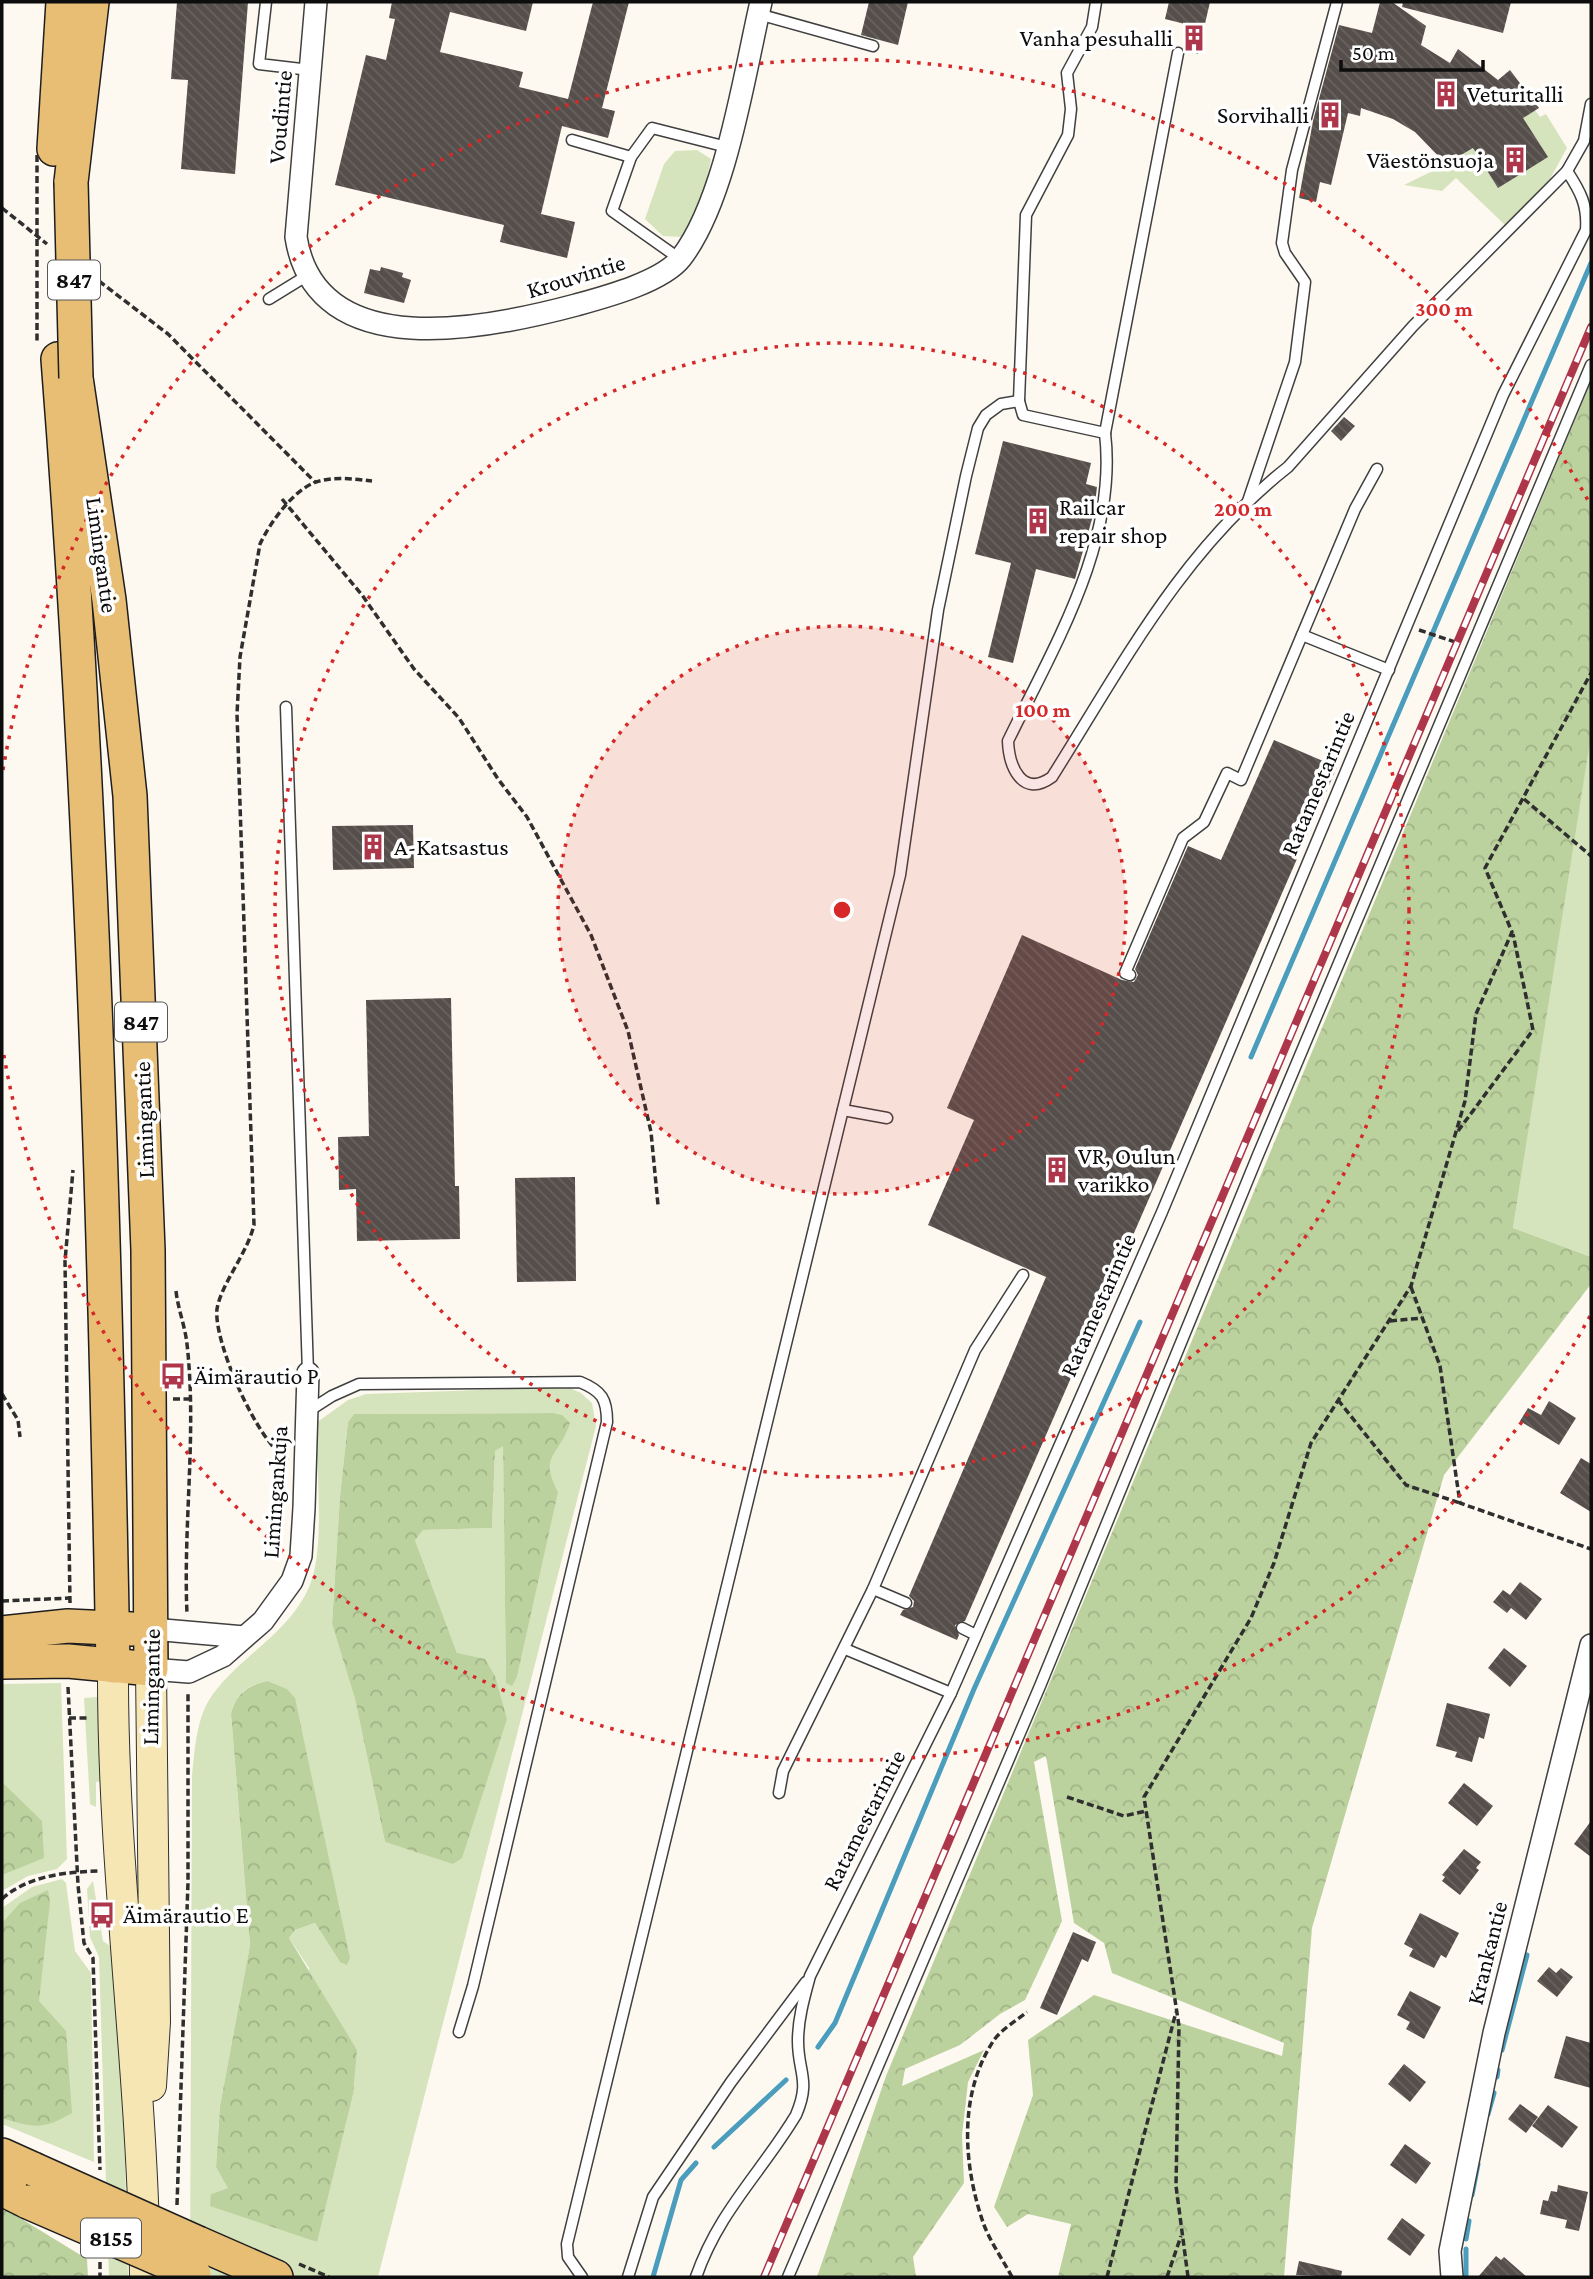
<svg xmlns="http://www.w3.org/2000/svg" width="1593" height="2279" font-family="'Crimson Pro',serif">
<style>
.grass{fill:#d6e4bd;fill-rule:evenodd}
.forest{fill:url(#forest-crowns)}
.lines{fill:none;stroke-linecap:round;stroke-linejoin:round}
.stream{stroke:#4a9dbd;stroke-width:5}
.building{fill:url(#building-back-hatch)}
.lane-casing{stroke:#404040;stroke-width:13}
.street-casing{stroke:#404040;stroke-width:24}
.secondary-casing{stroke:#2f2f2f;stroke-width:32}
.primary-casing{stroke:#1e1e1e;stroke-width:36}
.path{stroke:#2f2f2f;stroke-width:3.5;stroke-dasharray:7 3.5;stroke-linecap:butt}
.lane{stroke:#fff;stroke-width:10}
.street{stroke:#fff;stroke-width:21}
.secondary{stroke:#f5e6b3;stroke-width:30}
.primary{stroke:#e8be75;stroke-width:33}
.rail-casing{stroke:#ad364a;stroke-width:8}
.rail{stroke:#fff;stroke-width:5;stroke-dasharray:16;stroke-linecap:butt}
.primary-bridge-casing{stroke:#1e1e1e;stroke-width:36;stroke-linecap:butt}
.path-bridge{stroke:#2f2f2f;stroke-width:3.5;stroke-dasharray:7 3.5;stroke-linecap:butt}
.primary-bridge{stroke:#e8be75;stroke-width:33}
.ring{fill:none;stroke:#d62828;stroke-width:3.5;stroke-dasharray:3.5 7}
.labels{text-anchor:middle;stroke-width:7;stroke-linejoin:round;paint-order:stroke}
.shield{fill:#fff;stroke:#565656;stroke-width:2}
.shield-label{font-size:23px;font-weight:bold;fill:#0d0d0d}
.poi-label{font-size:24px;fill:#0d0d0d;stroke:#fff;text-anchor:start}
.street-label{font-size:24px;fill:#0d0d0d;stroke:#fff}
.centre{fill:#d62828;stroke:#fff;stroke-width:3.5}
.ring-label{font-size:21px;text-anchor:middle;font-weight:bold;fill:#d62828;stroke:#fff;stroke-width:7;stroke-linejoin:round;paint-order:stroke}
</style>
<defs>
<pattern id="forest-crowns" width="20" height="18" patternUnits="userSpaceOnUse" patternTransform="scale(1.75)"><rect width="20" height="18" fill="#bcd29e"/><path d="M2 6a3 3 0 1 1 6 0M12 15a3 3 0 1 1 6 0" fill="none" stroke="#a0b387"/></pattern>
<pattern id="building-back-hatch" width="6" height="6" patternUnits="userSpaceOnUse" patternTransform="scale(1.75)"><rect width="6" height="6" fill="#554e4b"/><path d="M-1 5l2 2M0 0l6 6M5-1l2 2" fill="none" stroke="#686360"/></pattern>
</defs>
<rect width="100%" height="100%" fill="#fdf9f0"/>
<g class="grass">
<path d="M1535,110L1540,117L1546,114L1567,148L1550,179L1505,225L1456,178L1442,191L1404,185L1447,164Z"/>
<path d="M697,150L711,159L702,202L682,237L663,236L645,219L664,164L675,151Z"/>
<path d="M1589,741L1591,743V1257L1513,1228Z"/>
<path d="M567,1387L581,1393L592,1403L596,1426L378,2277H190L192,1776C195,1749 196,1717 213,1694C242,1655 289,1633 309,1587C326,1549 316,1466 316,1423L348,1400L366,1394ZM554,1413L562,1415L567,1432C550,1458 543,1462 557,1492L517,1677L512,1685L506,1682L503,1445L495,1451L492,1528L422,1530L415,1540L457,1653L418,1852L385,1842L355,1699L332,1624L340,1496L348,1422L354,1414ZM267,1681L340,1962L315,1923L295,1930L289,1938L309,1968L317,2242L211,2194L229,2188L216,2167L220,2106L250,1945L231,1714C235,1693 247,1686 267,1681Z"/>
<path d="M61,1683L67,1859L57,1869L28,1876L2,1891V1684Z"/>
<path d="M96,1697L99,1698L103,1781L96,1782V1807L90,1804L84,1698Z"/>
<path d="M62,1879L66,1883L75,1951L91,1973L94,2162L2,2124V1908L32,1887Z"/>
<path d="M93,1881L103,1941L113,1948L120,1964L128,2277H109L99,1957L90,1937L87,1889Z"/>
</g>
<g class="forest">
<path d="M1591,381V735L1513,1228L1591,1257V1284L1444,1475L1312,1928L1284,2277H1058L1071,2224L1028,2214L1007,2227L994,2207L1033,2095L1028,2040L1094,1995L1282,2056L1284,2043L1112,1973L1104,1943L1074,1923L1046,1756L1034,1762L1062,1921L1025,2000L1000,2014L960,2045L905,2069L902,2086L984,2050L968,2082L962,2135L964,2183L913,2257L916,2277H817L886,2076Z"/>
<path d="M554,1413L562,1415L570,1423C560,1456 538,1454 558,1492L517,1677L512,1686L506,1683L503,1446L495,1451L492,1528L423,1530L415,1540L457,1653L485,1659L495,1676L507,1719L462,1858L453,1864L385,1842L355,1699L332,1624L340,1496L348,1422L354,1414Z"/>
<path d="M267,1681L287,1689L295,1698L350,1958L347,1965L340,1962L315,1923L295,1930L289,1938L357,2050L353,2094L317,2242L210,2206L211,2194L228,2188L216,2167L220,2106L250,1945L231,1714C235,1694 247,1686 267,1681Z"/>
<path d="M2,1782L42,1821L44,1858L2,1875Z"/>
<path d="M48,1890L50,1902L39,2001L66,2031L72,2113C43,2130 34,2128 2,2118V1923L20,1903Z"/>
<path d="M2,2207L87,2259L88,2277H2Z"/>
</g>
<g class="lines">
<g class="stream">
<path d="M1251,1057L1591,263"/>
<path d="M818,2047L835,2023L974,1689L1140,1322"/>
<path d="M1502,2050L1527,1955"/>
<path d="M1497,2077L1498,2070"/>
<path d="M1488,2114L1494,2093"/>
<path d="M714,2147L786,2080"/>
<path d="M1472,2195L1478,2164"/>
<path d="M1466,2239L1469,2221"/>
<path d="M1466,2249V2277"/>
<path d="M653,2277L681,2180L696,2163"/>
</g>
</g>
<g class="building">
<path d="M177,2H248L235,174L181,169L188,80L171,79Z"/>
<path d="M392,2H533L526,31L450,12L440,52L523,72L519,87L568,99L593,2H629L602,108L615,111L608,138L562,126L541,214L575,222L567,258L500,242L504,225L335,185L366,55L386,60L395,19L389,18Z"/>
<path d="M869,2H908L898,45L861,35Z"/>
<path d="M1169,2H1210L1198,54L1184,48L1189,25L1165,19Z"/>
<path d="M1380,2H1392L1426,26L1421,45L1450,63L1458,49L1498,80L1510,70L1539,108L1523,118L1548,157L1498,188L1473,148L1446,164L1415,132L1393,119L1361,108L1360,116L1348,113L1331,185L1320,182L1316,202L1299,198L1313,121L1339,25L1372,33Z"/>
<path d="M1403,2H1511L1503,33L1402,7Z"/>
<path d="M381,267L403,273L402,277L411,280L404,303L364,293L370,269L380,271Z"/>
<path d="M1344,417L1355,426L1341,441L1331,431Z"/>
<path d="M1003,441L1091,463L1086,484L1097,487L1094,512L1075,579L1036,569L1013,663L988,657L1011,563L975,554Z"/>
<path d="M1274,740L1337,767L965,1621L955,1625L959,1635L957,1640L900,1615L903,1610L913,1607L914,1601L909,1596L1046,1277L928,1225L974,1120L947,1108L1022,935L1122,980L1134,982L1138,975L1135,969L1188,846L1221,860Z"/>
<path d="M413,825L414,868L333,870L332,826Z"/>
<path d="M451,998L455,1186H459L460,1239L357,1241L356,1189L339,1190L338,1137L369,1136L366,1000Z"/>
<path d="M575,1177L576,1281L517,1282L515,1178Z"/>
<path d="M1549,1401L1576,1418L1559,1445L1520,1421L1528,1408L1541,1415Z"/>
<path d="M1581,1458L1591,1464V1512L1560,1493Z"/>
<path d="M1520,1582L1542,1599L1526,1620L1511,1608L1507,1613L1493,1602L1503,1590L1510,1595Z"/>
<path d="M1504,1648L1527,1666L1510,1687L1488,1668Z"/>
<path d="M1447,1703L1490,1714L1484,1739L1479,1737L1472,1762L1455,1757L1457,1752L1436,1746Z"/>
<path d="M1464,1783L1493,1806L1477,1826L1448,1803Z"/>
<path d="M1591,1821V1857L1574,1844Z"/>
<path d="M1464,1849L1481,1862L1476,1868L1479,1870L1460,1895L1442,1881L1445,1877L1442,1875Z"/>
<path d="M1420,1913L1459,1933L1446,1958L1441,1955L1434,1968L1409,1956L1413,1949L1404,1944Z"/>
<path d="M1073,1932L1096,1942L1088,1962L1082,1959L1057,2015L1040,2008Z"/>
<path d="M1549,1967L1556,1973L1561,1968L1573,1977L1557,1997L1537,1981Z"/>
<path d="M1410,1991L1441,2007L1424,2039L1406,2029L1410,2022L1397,2015Z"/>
<path d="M1566,2036L1591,2043V2088L1554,2078Z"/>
<path d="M1404,2064L1426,2082L1410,2102L1388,2084Z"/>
<path d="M1520,2104L1538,2117L1526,2133L1508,2119Z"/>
<path d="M1548,2105L1578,2127L1562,2148L1532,2126Z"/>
<path d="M1405,2144L1431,2163L1416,2184L1390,2165Z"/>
<path d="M1558,2185L1588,2192L1579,2231L1565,2228L1567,2220L1540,2214L1543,2200L1548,2201L1551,2191L1557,2192Z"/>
<path d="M1402,2218L1425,2235L1410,2256L1387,2239Z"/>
<path d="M1496,2256L1501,2260L1504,2257L1527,2277H1478Z"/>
<path d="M1299,2261L1342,2271L1341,2277L1296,2275Z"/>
</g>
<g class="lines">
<g class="lane-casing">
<g id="lane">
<path d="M266,2L259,64L310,70"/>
<path d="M1096,2L1092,27L1067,73L1071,109L1068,135L1026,215L1019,401L1023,415L1105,433C1118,542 1054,646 1008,741C1009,766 1022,799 1052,777C1122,666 1182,550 1288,467L1413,326L1567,171L1584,141L1591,104"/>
<path d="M758,14L873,46"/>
<path d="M572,140L631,157"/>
<path d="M680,259L612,211L631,157L652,128L727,147"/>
<path d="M269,299L308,275"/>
<path d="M1105,433L1178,53"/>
<path d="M1248,501L1295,362L1305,282L1285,253L1282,243L1292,170L1337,2"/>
<path d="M1302,635L1389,670"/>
<path d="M286,707L308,1373"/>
<path d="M1130,975L1125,973L1183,838L1204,822L1227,773L1241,780L1355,509L1377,469"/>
<path d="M843,1110L887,1118"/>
<path d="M307,1412L332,1396L359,1384L580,1382C602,1391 607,1399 607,1422L473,1986L459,2032"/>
<path d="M873,1589L906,1603"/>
<path d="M962,1628L976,1635"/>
<path d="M845,1649L951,1693"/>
<path d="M779,1793L783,1771L873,1589L975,1350L1023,1275"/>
<path d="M582,2277L568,2257L567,2244L900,875L938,610L966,476L978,428L986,415L1001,404L1019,401"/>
<path d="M628,2277L653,2197L731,2082L806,1982"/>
<path d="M696,2277C719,2211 761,2173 796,2115C811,2080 798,2073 798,2041C798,2019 804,1998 810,1976L951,1693L1162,1212L1503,395L1586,230C1588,205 1580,191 1567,171"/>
<path d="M788,2277L1040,1686L1258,1155L1591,365"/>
</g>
</g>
<g class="street-casing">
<g id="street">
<path d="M316,2L296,237C316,366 490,328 576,305C605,297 662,282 681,258C726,200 744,75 761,2"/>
<path d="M152,1629L244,1637"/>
<path d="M151,1669L189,1672L223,1656L263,1621L292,1581L301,1556L304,1508L308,1373"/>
<path d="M1452,2277L1450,2251L1494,2033L1591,1645"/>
</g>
</g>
<g class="secondary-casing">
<g id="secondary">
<path d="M113,1666C112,1870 143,2073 145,2277"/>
<path d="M151,1669L155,2022L151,2086"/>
</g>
</g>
<g class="primary-casing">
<g id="primary">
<path d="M54,149L63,2"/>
<path d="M71,182L92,2"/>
<path d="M58,359C92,794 105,1230 113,1666"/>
<path d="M2,1633L68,1626L132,1629"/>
<path d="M2,1662L68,1661L151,1669L148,1250L130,796L109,600L76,378"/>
<path d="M2,2155L33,2169"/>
<path d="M2,2189L28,2202"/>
<path d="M198,2243L276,2277"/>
</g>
</g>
<g class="path">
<path d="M2,208L47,244"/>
<path d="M99,281L168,334L315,482"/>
<path d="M282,499L362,595L414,669L459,718L498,779L527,817L591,935L628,1031L651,1132L658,1205"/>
<path d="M1419,630L1458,643"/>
<path d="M1524,799L1591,856"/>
<path d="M1458,1131L1533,1030L1513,934"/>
<path d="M1411,1287L1440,1366L1460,1503L1591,1549"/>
<path d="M176,1291C178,1309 185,1326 187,1344C197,1433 183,1524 187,1614"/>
<path d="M1390,1321L1422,1318"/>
<path d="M2,1394L18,1420L20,1437"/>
<path d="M173,1399H189"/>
<path d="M1338,1400L1406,1485L1460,1503"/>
<path d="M288,1460C258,1444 213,1341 217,1309C221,1284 247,1254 254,1225L237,714L240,657L260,544C270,523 293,490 316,482C334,476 354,479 372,481"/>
<path d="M2,1601L70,1598"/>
<path d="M70,1603L65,1261L73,1170"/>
<path d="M68,1687L78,1885L84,1943L93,1958L100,2170"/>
<path d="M69,1718H89"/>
<path d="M1067,1797L1124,1816L1146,1811"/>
<path d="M2,1899C27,1876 65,1872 98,1871"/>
<path d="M177,2205L188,1882V1692"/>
<path d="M100,2262V2277"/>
<path d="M299,2264L329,2277"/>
<path d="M1012,2277C1003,2260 991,2243 984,2225C963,2166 958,2094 994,2040C1002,2029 1017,2020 1027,2012"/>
<path d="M1107,2277L1176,2012"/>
<path d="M1167,2277L1181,2236"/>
<path d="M1188,2277L1176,2186L1179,2026L1144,1797L1251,1618L1274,1563L1311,1443L1411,1286L1465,1101L1476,1014L1512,932L1485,868L1591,673"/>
</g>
<use href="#lane" class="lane"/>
<use href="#street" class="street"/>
<use href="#secondary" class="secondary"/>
<use href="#primary" class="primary"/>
<g class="rail-casing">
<path id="rail" d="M764,2277L1591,327"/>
</g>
<use href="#rail" class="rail"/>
<g class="primary-bridge-casing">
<g id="primary-bridge">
<path d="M71,182L76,378"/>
<path d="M33,2169L198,2243"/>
<path d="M28,2202L194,2274"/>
</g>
</g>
<path class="path-bridge" d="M37,155V343"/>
<use href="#primary-bridge" class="primary-bridge"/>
</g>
<circle cx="842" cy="910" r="284" fill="#d62828" fill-opacity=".12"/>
<g class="ring">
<circle cx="842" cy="910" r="284"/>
<circle cx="842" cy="910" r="567"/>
<path d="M1590 1316A851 851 0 0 1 3 1050M3 770A851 851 0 0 1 1590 504"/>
</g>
<defs>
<g id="building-bare" transform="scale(2.1)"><path d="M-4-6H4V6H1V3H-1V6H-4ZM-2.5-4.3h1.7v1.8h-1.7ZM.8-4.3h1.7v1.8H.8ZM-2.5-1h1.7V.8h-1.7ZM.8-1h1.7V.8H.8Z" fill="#ad364a" stroke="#fff" stroke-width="2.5" paint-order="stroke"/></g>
<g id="bus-bare" transform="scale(2.1)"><path d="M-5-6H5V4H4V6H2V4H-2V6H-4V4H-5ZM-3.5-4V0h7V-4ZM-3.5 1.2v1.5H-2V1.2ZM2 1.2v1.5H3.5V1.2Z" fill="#ad364a" stroke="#fff" stroke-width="2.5" paint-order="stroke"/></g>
</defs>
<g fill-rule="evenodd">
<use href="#building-bare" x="1194" y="38"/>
<use href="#building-bare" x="1446" y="94"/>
<use href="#building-bare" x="1330" y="115"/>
<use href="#building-bare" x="1515" y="160"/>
<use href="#building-bare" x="1038" y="521"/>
<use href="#building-bare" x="373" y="847"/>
<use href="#building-bare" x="1057" y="1170"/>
<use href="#bus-bare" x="173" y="1376"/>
<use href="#bus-bare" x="102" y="1915"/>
</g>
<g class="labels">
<g class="shield">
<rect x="48" y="260.5" width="52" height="39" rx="5"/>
<rect x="115" y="1002.5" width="52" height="39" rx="5"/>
<rect x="81" y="2218.5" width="60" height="39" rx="5"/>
</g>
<g class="shield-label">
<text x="74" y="288">847</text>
<text x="141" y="1030">847</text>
<text x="111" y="2246">8155</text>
</g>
<g class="poi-label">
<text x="1173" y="46" text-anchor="end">Vanha pesuhalli</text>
<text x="1467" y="102">Veturitalli</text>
<text x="1309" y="123" text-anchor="end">Sorvihalli</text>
<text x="1494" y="168" text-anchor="end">Väestönsuoja</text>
<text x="1059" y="515">Railcar<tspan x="1059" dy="28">repair shop</tspan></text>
<text x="394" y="855">A-Katsastus</text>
<text x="1078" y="1164">VR, Oulun<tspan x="1078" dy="28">varikko</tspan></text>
<text x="194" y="1384">Äimärautio P</text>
<text x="123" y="1923">Äimärautio E</text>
</g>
<g class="street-label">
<text transform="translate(280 117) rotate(-85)" y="8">Voudintie</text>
<text transform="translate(576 276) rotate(-17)" y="8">Krouvintie</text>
<text transform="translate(102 555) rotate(82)" y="8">Limingantie</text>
<text transform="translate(1318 783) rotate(-67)" y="8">Ratamestarintie</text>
<text transform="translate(144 1120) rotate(-92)" y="8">Limingantie</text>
<text transform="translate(1098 1305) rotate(-66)" y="8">Ratamestarintie</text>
<text transform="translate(275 1492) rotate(-86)" y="8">Limingankuja</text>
<text transform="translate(151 1687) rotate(-89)" y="8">Limingantie</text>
<text transform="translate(864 1820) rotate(-63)" y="8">Ratamestarintie</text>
<text transform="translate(1487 1953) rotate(-76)" y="8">Krankantie</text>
</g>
</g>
<circle cx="842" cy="910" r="10" class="centre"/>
<g class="ring-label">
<text x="1444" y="316">300 m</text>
<text x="1243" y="516">200 m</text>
<text x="1043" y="717">100 m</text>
</g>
<rect width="1593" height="2279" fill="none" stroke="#0d0d0d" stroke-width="7"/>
<path d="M1341 60v10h142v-10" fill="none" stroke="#0d0d0d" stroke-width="3.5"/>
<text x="1352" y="60" font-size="21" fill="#0d0d0d" stroke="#ffffff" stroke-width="5" paint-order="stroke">50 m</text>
</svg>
